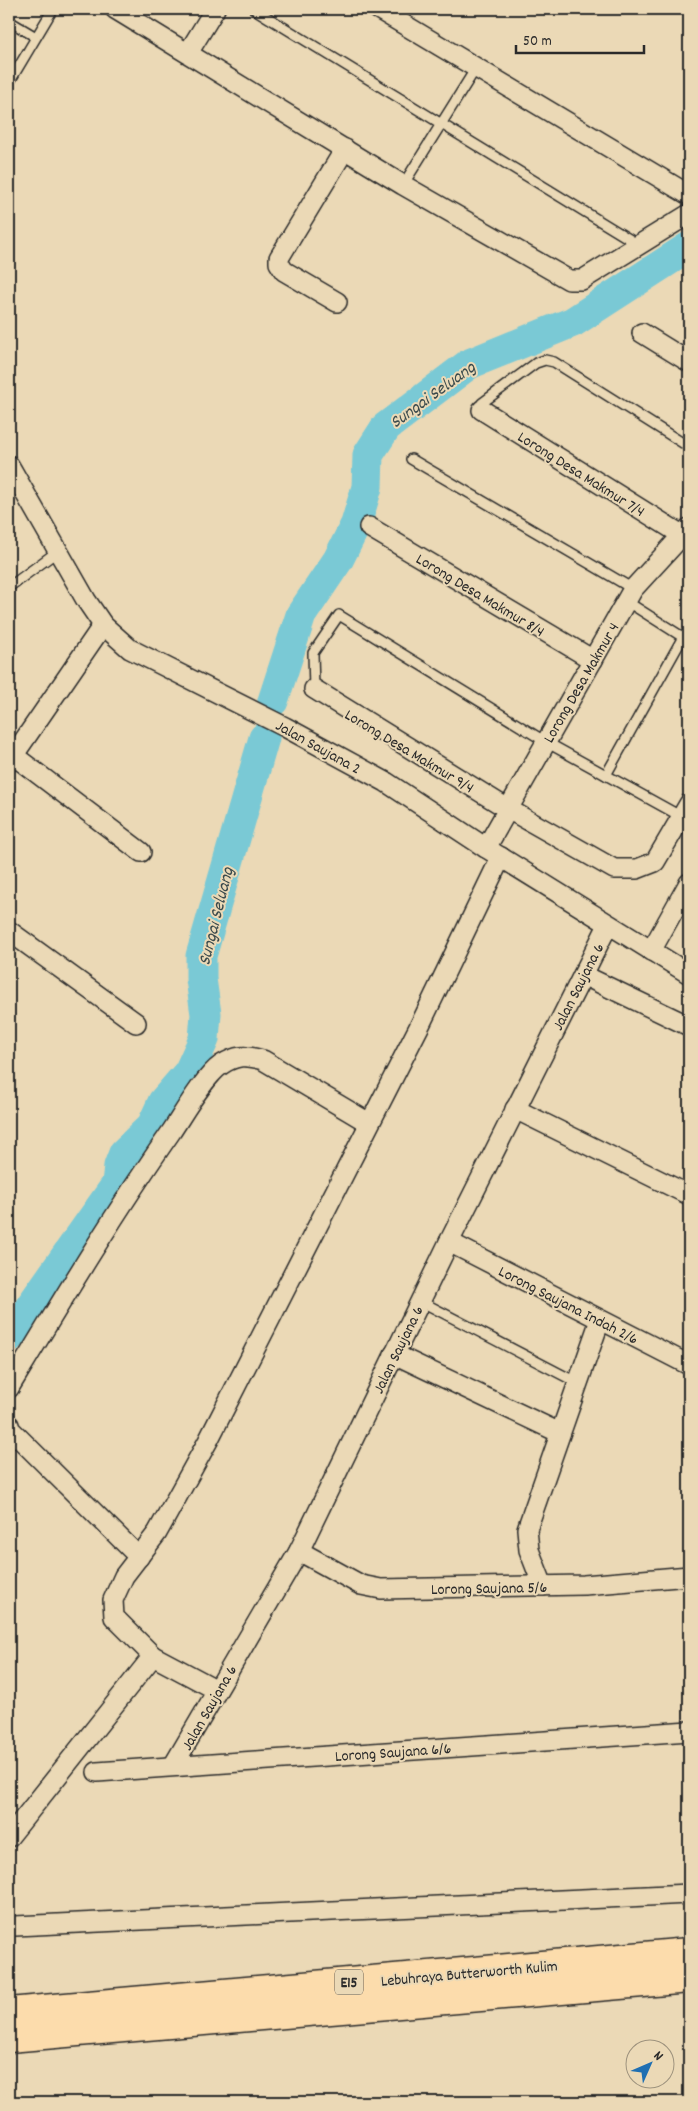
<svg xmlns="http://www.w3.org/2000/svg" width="698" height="2111" font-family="Dekko,sans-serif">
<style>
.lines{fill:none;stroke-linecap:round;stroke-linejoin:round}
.river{stroke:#7ac9d5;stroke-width:31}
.service-casing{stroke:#2b2b2b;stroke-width:12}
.minor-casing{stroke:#2b2b2b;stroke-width:22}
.trunk-casing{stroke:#2b2b2b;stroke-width:31}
.service{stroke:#ebd9b6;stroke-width:9}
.minor{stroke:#ebd9b6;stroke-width:19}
.trunk{stroke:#fcdcac;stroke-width:28}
.labels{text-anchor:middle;stroke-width:4;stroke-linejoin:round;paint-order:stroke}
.shield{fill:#ebd9b6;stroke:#655f55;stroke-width:1}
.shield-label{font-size:15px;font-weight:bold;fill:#2b2b2b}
.street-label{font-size:16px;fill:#2b2b2b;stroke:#ebd9b6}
.water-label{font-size:18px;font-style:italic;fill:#3b4b4d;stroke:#ebd9b6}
</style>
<rect width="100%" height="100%" fill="#ebd9b6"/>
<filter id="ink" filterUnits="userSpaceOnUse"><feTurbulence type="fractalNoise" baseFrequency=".02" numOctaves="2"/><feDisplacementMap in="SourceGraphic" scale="10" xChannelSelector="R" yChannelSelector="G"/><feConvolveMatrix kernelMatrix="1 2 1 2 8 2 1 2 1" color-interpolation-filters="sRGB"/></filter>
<g filter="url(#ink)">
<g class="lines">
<g class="river">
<path d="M273,701L301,615L338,560L356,524L367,487L368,455L386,427L469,364L573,322L689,247"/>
<path d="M9,1337L117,1184L119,1166L124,1153L152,1126L163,1102L189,1072L204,1039L206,1014L201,979V956L264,738"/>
</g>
<g class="service-casing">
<g id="service">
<path d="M254,9L639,245"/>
<path d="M9,21L36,37"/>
<path d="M9,83L53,9"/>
<path d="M403,185L476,68"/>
<path d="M482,410L480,407L482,403L536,363L545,360L554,362L689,447"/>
<path d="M411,459L633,589"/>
<path d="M9,587L58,551"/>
<path d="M626,601L689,641"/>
<path d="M314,689L313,653L339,615L546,742L682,817"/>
<path d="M606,775L683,637L689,631"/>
<path d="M420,1301L578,1383"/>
</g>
</g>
<g class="minor-casing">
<g id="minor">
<path d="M115,9L403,185L569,280H582L689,214"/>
<path d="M378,9L689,195"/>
<path d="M188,53L215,9"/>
<path d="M337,302L284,271L279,263V258L345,149"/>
<path d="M642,333L689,362"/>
<path d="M482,410L682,535"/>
<path d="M9,465L86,600L103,625L130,649L285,727L386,782L486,848L689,974"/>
<path d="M369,527L593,660"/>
<path d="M314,689L508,809L614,869H637L655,862L689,804"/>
<path d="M13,755L141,852"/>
<path d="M9,762L103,625"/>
<path d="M486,848L633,589L689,528"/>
<path d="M9,931L136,1023"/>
<path d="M651,951L689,883"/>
<path d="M583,975L689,1026"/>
<path d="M515,1109L689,1195"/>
<path d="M449,1242L689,1365"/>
<path d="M394,1354L560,1433"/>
<path d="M9,1388C61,1302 113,1215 171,1132C183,1114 204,1077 221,1065C236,1055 246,1055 263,1060L369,1123"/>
<path d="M9,1425L10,1429L139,1557"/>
<path d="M299,1551L361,1585L381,1589L584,1585L689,1576"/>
<path d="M543,1586L529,1550L527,1529L600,1320"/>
<path d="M153,1656L217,1690"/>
<path d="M173,1766L299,1551L449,1242L608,925"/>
<path d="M97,1772L689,1731"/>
<path d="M9,1837L153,1656L114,1617L113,1600L124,1576L157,1533L208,1441L421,1023L501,857"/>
<path d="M15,1926L689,1894"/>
</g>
</g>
<g class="trunk-casing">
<g id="trunk">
<path d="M9,2012L689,1952"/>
<path d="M9,2038L689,1979"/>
</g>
</g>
<use href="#service" class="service"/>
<use href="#minor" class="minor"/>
<use href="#trunk" class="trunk"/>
</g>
</g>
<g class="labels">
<rect class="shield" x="335" y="1969.5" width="28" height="25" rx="4"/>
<g class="shield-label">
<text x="349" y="1987">E15</text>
</g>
<g class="street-label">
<text transform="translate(582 473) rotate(32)" y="6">Lorong Desa Makmur 7/4</text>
<text transform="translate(481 594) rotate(31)" y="6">Lorong Desa Makmur 8/4</text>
<text transform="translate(580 682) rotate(-60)" y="6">Lorong Desa Makmur 4</text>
<text transform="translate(319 746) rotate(29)" y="6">Jalan Saujana 2</text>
<text transform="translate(410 750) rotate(31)" y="6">Lorong Desa Makmur 9/4</text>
<text transform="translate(577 986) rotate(-63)" y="6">Jalan Saujana 6</text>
<text transform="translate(569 1304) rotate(27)" y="6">Lorong Saujana Indah 2/6</text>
<text transform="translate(397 1349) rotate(-64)" y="6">Jalan Saujana 6</text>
<text transform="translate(489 1587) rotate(-1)" y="6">Lorong Saujana 5/6</text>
<text transform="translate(208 1707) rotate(-60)" y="6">Jalan Saujana 6</text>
<text transform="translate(393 1751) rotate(-4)" y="6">Lorong Saujana 6/6</text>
<text transform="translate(469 1972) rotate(-5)" y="6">Lebuhraya Butterworth Kulim</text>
</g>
<g class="water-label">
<text transform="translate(432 394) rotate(-36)" y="6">Sungai Seluang</text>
<text transform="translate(215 916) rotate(-76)" y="6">Sungai Seluang</text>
</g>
</g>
<rect width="698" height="2111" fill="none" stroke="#ebd9b6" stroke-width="30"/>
<rect x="15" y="15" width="668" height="2081" fill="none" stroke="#2b2b2b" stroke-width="2" filter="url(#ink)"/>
<g transform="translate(650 2064) rotate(45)"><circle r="24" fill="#ebd9b6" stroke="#9e937e"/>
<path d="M0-4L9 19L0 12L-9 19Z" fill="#1f6fb2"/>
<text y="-8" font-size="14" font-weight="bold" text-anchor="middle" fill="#2b2b2b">N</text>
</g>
<path d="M516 45v8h128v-8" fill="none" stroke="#2b2b2b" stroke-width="2.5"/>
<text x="523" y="45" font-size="15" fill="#2b2b2b" stroke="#ebd9b6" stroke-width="4" paint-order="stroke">50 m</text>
</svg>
